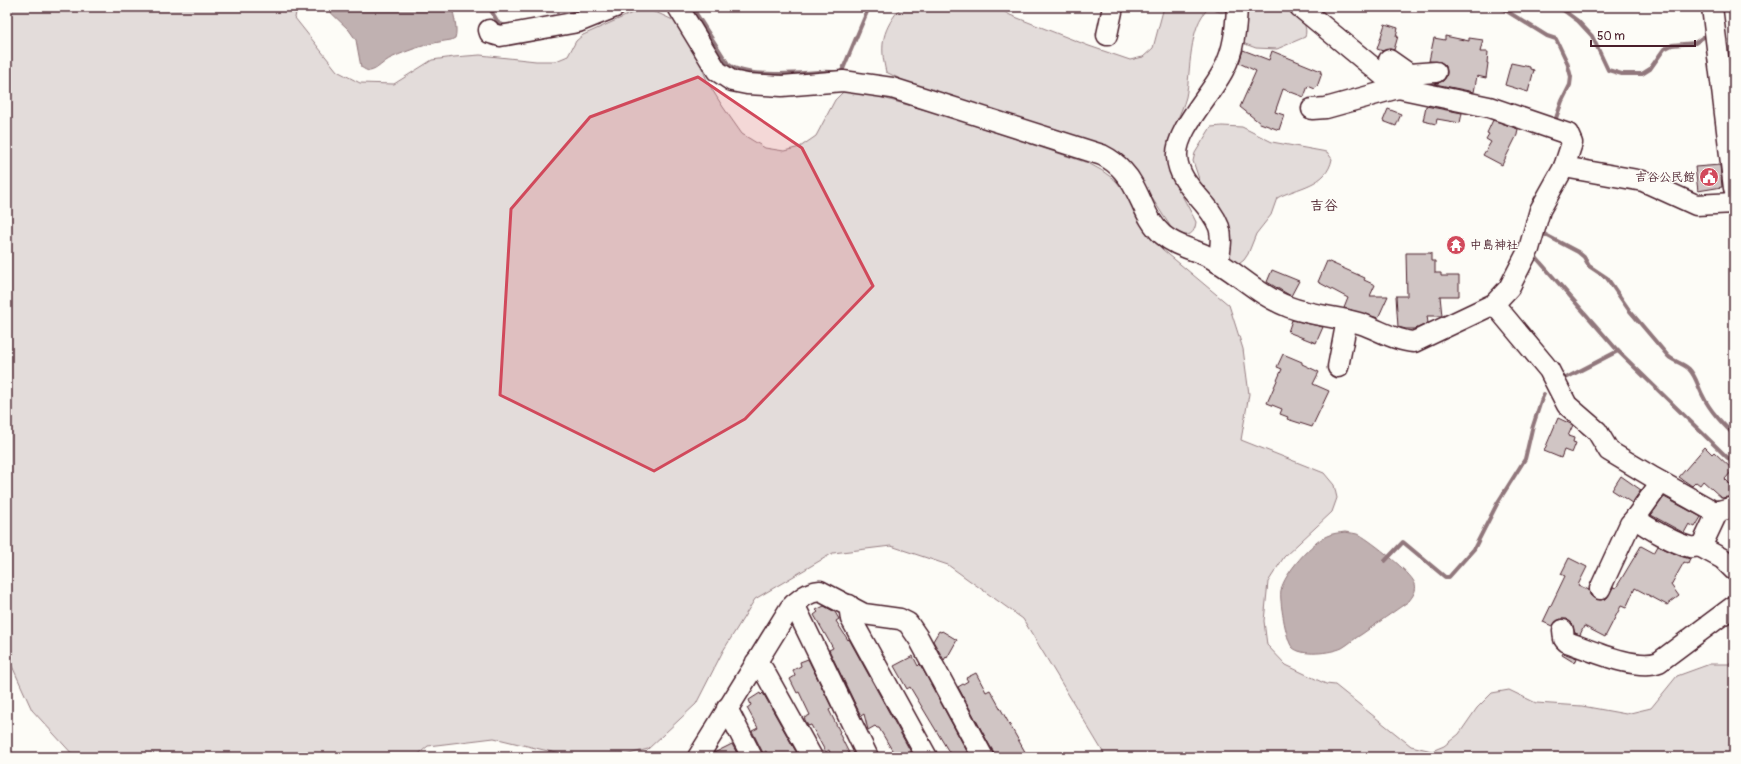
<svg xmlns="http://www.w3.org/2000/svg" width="1741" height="764" font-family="Pangolin,'Klee One',sans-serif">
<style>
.green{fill:#e3dcda;stroke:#967e82}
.water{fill:#c0b1b1;stroke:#91777b}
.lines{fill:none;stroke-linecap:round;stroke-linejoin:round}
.stream{stroke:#91777b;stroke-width:4}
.building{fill:#d0c5c4;stroke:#4a1f2b}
.minor-casing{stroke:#4a1f2b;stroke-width:23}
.minor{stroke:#fdfcf7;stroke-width:20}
.marked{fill:#d1495b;fill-opacity:0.2;stroke:#d1495b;stroke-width:3;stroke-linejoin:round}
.labels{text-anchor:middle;stroke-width:3;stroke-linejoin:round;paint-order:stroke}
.poi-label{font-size:12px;font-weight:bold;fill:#4a1f2b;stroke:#fdfcf7;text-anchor:end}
.quarter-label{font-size:14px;font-weight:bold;fill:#4a1f2b;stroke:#fdfcf7}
</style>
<rect width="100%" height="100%" fill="#fdfcf7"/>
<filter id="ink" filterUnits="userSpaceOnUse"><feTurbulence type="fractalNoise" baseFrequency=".025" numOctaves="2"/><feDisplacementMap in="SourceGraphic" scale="8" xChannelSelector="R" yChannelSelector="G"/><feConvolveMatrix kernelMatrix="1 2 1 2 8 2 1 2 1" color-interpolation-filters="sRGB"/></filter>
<g filter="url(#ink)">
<g class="green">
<path d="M7,7H297L295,18L337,71L360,83L394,84L432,60L454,57L480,55L536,61H556L568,56L576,41L583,35L639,10H648L660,14L675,21L697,55L708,83L723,107L742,134L765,148L784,151L800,147L816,136L835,100L843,92L858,91L940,114L1088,163L1101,170L1115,180L1129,196L1139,218L1162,249L1229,305L1243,349L1249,394L1241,440L1324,473L1334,485L1337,498L1332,512L1284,557L1268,582L1264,621L1267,645L1286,665L1326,684L1335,685L1411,746L1432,751L1444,746L1459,734L1477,708L1492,693L1509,690L1536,703L1582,706L1626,714L1651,708L1677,676L1710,664H1732L1734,665V757H1106L1023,619L948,565L891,546L833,553L755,599L723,651L696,704L648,749L618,757H573L494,738L428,746L415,757H75L32,710L7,655Z"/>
<path d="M901,7H997L1010,15L1089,46L1130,60L1143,57L1153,48L1164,7H1230V9C1222,14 1218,12 1209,8C1188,26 1191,72 1186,97C1182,113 1167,138 1168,152C1170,179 1185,199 1196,222C1194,239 1183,237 1172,229L1137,175L1120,158L1068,133L908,83L886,72C879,44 883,29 901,7Z"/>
<path d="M1243,7H1289C1298,16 1309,23 1305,37L1277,49L1256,48L1245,44L1241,38Z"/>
<path d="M1222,126L1242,127L1272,142L1327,152L1332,159C1327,186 1297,187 1277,198L1271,215L1256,234L1248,254L1244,260L1239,264L1228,261L1230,238L1228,223L1202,188L1193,161L1195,153L1211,127Z"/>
</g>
<g class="water">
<path d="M325,7H452C454,17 458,29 455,38L451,40C429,43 411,49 391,58C384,61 377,70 370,71C367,71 364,69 361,67L356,40L349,30Z"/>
<path d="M1345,532C1350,533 1355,533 1360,535C1371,541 1412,573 1415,584C1417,590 1413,596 1409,601C1393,612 1378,623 1362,634C1355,638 1349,644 1342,648C1331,653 1301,657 1292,647C1286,640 1279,599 1281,590C1284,574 1312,542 1327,536C1333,533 1339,533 1345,532Z"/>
</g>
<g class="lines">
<g class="stream">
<path d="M489,7L499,24L506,26"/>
<path d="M692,7L728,64C743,77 784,74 804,73C815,73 826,70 838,73"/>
<path d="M1500,7L1547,36L1556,39L1567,62L1571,77L1570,85L1562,101L1555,121"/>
<path d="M1559,7L1578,21L1592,36L1608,70L1622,74H1642L1650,69L1664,49L1672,45L1695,43L1709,33"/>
<path d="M839,74L843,69L869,7"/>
<path d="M1542,233L1578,252L1584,257L1589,266L1607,278L1629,310L1668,356C1674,362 1683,363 1689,369C1696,376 1698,387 1703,396C1710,411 1723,424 1734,435"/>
<path d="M1533,254L1618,351L1734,464"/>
<path d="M1562,380L1618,351"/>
<path d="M1385,561L1403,542L1445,577H1449L1474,549L1498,502L1525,459L1532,429L1541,401L1544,394"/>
</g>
</g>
<g class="building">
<path d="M1385,24L1398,28L1396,36H1398L1394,50L1390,49L1383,51L1377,49Z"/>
<path d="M1445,36L1469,41V38L1483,40L1480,52H1488L1487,63H1488L1486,78L1477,76L1474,92L1435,84L1443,81L1446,77L1447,72L1446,66L1441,62L1429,61L1434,38L1445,40Z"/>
<path d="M1243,50L1269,60L1272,51L1321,71L1320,73H1322L1317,87L1315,89L1308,86L1304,97L1283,89L1275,112L1284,115L1279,130L1260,123L1240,107L1256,71L1239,63Z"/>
<path d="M1511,63L1530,67V69L1534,70L1528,92L1505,85Z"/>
<path d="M1426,106L1462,113L1460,123L1437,119L1436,124L1423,121Z"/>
<path d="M1388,109L1401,114L1396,126L1383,121Z"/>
<path d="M1493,120L1518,129L1517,135L1502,165L1483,155L1491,142L1486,139L1489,134L1487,133Z"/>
<path d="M1720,165L1722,187L1698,191L1695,167Z"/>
<path d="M1406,253H1431V261H1435V273H1441V276H1459V296H1440L1442,316H1427L1428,323L1416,329H1406L1398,327L1396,296H1407Z"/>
<path d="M1327,261L1365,278L1364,280L1375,285L1370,296H1388L1378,318L1344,308L1348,298L1318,282Z"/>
<path d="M1272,270L1299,281L1291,296L1267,282Z"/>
<path d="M1292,320L1323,327L1316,343L1288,332Z"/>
<path d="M1283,354L1302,362V364L1319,372L1313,384L1329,391L1312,427L1287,419L1288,417L1280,414L1282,409L1267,403L1282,369L1277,367Z"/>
<path d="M1558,418L1573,425L1568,436L1574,438L1573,442L1576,443L1572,453L1564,450L1561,458L1544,451Z"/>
<path d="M1705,447L1712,454L1714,452L1733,470L1725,479L1734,488L1733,496L1722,498L1703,481L1700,485L1696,482L1692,486L1679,477Z"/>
<path d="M1621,476L1641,490L1632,503L1612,490Z"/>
<path d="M1664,497L1701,517L1695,527L1689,524L1684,533L1651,515Z"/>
<path d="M1641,546L1654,553L1658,546L1680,556L1690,559L1688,564L1684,562L1671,585L1679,596L1667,605L1635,588L1626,608L1621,606L1605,637L1584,626L1580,635L1575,633L1572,624L1567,619H1561L1557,621L1552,626L1543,622L1565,576L1561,574L1569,558L1587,567L1578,585L1589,590L1590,595L1595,599L1601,600L1607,598L1613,587L1616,588Z"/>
<path d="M824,606L835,612L839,619L836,621L848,640L849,639L912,754L907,757H896L879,728H877L875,726L868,730L864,714L861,716L829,650L833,648L814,615L818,612L816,610Z"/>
<path d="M939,631L941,632L942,631L957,640L947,658L946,657L944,660L933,641Z"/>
<path d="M1563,653L1577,658L1575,663L1562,655Z"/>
<path d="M913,656L918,666L920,664L970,757H952L910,687L907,689L894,666Z"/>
<path d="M808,659L832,708L829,710L840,732L839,733L851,757H832L829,750L826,752L824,749L811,725L808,726L804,718L810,715L799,692L797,693L790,679L795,676L793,670L801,666L800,662Z"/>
<path d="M976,673L986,692L990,690L1028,757H997L990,746L958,687L968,681L966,678Z"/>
<path d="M760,693L761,695L763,693L799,757H769L766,751L763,753L752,731L758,728L747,708L751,705L749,700Z"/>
<path d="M732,744L739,757H712L714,753Z"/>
</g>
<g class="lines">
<g class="minor-casing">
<g id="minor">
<path d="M678,7L717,71L732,81L747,84L782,86L843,81L892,88L1102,155C1110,159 1117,164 1123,171C1141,190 1143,218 1163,235C1177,247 1194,249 1209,257C1237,272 1259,296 1289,307C1312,316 1338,316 1362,324C1379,330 1396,341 1414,342L1494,304L1509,288L1529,249L1540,210L1564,167L1572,143L1568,134L1489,107L1398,88L1300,7"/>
<path d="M1712,7L1734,188"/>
<path d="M489,30L490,33L500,36L578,22L615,7"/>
<path d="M1107,35L1113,7"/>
<path d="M1389,60L1409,74L1436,72"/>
<path d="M1312,109L1326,108L1398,88"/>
<path d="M1564,167L1643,181L1696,205L1734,203"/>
<path d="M1218,263C1220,251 1223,238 1219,227C1209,200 1179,187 1177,157C1175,130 1212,94 1224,69C1234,50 1236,28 1237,7"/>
<path d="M1494,304L1549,370L1567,405L1597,431L1609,451L1654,478L1713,511H1719L1734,507"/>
<path d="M1338,367L1347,320"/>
<path d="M1661,482L1636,517V519C1648,528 1676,544 1690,547C1694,548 1699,546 1702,545L1718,511"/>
<path d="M1699,546L1723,559L1734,570"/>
<path d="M1600,589L1630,524L1636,517"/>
<path d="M794,604L868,757"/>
<path d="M849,605L851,619L927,757"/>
<path d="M1563,630L1564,639L1567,642C1590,650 1636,671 1659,662L1734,606"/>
<path d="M756,662L764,671L812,757"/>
<path d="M727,708L752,757"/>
<path d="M698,757L790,608C800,599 807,592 820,591L864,614L900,619L908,623L919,639L983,757"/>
</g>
</g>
<use href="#minor" class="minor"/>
</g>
</g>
<path class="marked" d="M698,77L802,148L873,286L745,419L654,471L500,395L511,209L590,117Z"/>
<defs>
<g id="civic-disc" transform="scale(1)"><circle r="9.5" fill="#d1495b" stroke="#fdfcf7"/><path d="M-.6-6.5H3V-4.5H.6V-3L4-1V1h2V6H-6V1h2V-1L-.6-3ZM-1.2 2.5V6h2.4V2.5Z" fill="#fff"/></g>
<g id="temple-disc" transform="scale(1)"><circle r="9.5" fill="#d1495b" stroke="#fdfcf7"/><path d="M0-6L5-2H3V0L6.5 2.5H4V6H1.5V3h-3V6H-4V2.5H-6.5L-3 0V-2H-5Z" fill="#fff"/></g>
</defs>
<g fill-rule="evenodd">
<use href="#civic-disc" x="1709" y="177"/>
<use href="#temple-disc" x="1456" y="245"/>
</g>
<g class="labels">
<g class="poi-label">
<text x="1695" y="181">吉谷公民館</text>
<text x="1470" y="249" text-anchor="start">中島神社</text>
</g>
<g class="quarter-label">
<text x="1324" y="210">吉谷</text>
</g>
</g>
<rect width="1741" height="764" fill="none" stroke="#fdfcf7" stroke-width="24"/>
<rect x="12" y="12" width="1717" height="740" fill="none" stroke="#4a1f2b" stroke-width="1.5" filter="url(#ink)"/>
<path d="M1591 40v6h104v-6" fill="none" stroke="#4a1f2b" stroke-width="2"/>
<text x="1597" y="40" font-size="12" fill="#4a1f2b" stroke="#fdfcf7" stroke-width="3" paint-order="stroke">50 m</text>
</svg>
